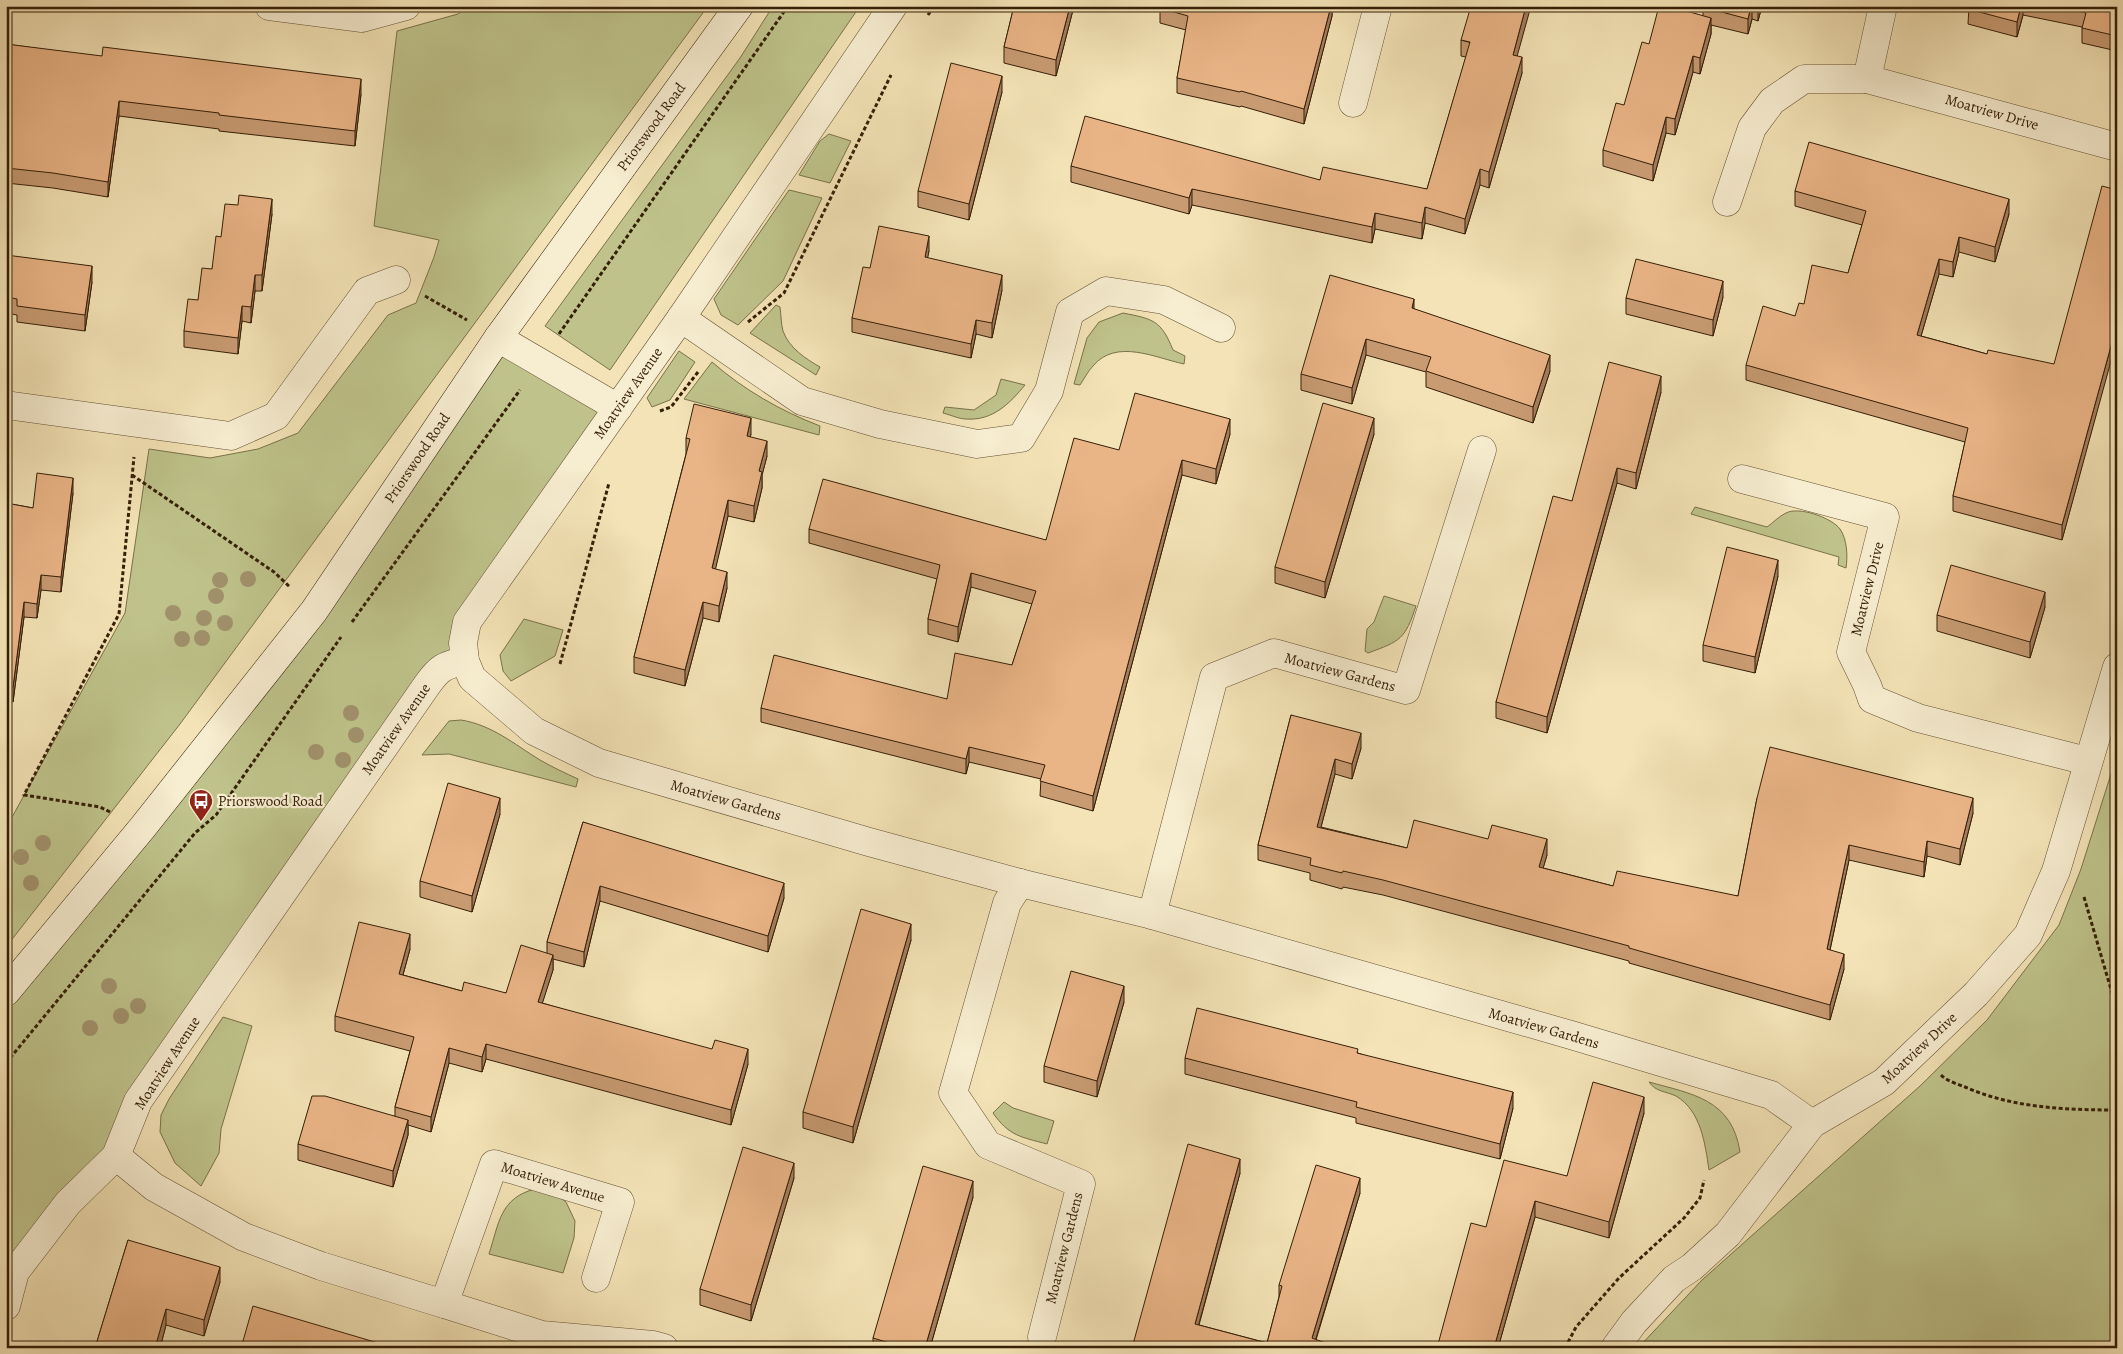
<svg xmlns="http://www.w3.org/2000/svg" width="2123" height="1354" font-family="Alegreya,serif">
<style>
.green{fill:#bfc38b;stroke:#7a7149}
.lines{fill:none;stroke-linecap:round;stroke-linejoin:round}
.street-casing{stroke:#645033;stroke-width:29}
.secondary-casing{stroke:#351f07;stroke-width:29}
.path{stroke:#351f07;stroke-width:3;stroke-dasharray:4 2.5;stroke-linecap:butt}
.street{stroke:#f7edd0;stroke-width:28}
.secondary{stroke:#f7edd0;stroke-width:28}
.tree{fill:#a1926c}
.wall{fill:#c89b73;stroke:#351f07}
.shaded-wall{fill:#a37e5e;stroke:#351f07}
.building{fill:#e9b486;stroke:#351f07}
.labels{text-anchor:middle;stroke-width:4.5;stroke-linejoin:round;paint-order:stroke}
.street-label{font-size:15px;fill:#351f07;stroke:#f7edd0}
.poi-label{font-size:15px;fill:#351f07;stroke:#f7edd0;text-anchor:start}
</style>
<rect width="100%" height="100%" fill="#f3e3b6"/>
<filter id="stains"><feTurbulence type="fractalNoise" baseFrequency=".004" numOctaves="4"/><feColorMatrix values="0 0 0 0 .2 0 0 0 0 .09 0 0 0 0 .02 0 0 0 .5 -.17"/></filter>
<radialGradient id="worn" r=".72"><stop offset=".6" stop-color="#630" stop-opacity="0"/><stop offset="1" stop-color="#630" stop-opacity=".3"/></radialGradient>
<g class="green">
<path d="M467,6H708L180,724L6,947V828L125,613L149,449L210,458L258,449L298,433L388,315L416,303L434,257L439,240L374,226L397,31L458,14Z"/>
<path d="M773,6H860L610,370L545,326L740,58Z"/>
<path d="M829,134L851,141L830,183L799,175L820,141Z"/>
<path d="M789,190L822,198L783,281L738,325L721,315L714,299Z"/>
<path d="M776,305L780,307C781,314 781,324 783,331C789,348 806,359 820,367L816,375L750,333Z"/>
<path d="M1123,313C1153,319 1161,320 1173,350L1185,356L1184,364C1156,358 1116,338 1093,366C1088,371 1084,379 1080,385L1074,384L1087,338L1099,322Z"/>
<path d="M495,348L611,417L6,1299V998Z"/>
<path d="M679,351L695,362L670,400L652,407L647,398Z"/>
<path d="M712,362C744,390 781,411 820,426L819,435L684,399Z"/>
<path d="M1001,379L1025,385C1010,403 993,421 966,419C959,419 951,415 943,413L945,407L974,410L996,395Z"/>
<path d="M1695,507L1767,527C1773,523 1779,516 1786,513C1799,506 1832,518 1840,529C1847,539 1848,556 1846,568L1838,565L1839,557L1691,514Z"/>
<path d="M1384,596L1416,606C1405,639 1401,641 1368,653L1365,651L1367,629L1374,622Z"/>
<path d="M524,619L563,630L555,656L511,681L503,671L500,655Z"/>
<path d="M461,720C492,725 514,744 540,760C552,767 565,773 578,779L576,787L449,754L422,755L449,721Z"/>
<path d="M2117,755V1348H1638L1702,1280L1920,1086L1987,1020L2059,925L2081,869Z"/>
<path d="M223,1017L252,1026L221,1129L219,1153L201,1186L175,1163L160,1132L161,1115L169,1099Z"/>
<path d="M1649,1082C1692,1094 1732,1099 1740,1152L1709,1170C1705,1143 1701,1111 1676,1096C1665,1091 1656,1092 1649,1082Z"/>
<path d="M1004,1102L1013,1108L1054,1121L1047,1144C1021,1137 1009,1136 993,1113Z"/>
<path d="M535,1189L555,1194L566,1202L575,1221L574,1238L563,1273L489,1254C499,1223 500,1198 535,1189Z"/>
</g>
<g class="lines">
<g class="street-casing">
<g id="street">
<path d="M269,6L362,18L406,6"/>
<path d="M893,6L681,318L467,622L463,643L465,661L472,678L534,731L599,763L869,842L1020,883L1152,915L1571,1035L1771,1095L1812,1124"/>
<path d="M1867,79L1883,6"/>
<path d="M1353,103L1378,6"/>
<path d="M1727,202L1752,128L1772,101L1804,79H1867L2117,147"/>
<path d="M681,318L802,401L880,424L977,444L1021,438L1049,391L1070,312L1106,291L1164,300L1221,328"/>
<path d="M498,338L618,408"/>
<path d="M6,405L231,436L276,416L367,291L396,280"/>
<path d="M1742,479L1885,517L1851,652L1867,685L1872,699L1918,718L2087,761"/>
<path d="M1020,883L1007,903L953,1093L988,1145L1081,1184L1042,1337"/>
<path d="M1152,915L1214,677L1274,653L1406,690L1482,450"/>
<path d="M116,1156L154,1187L244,1237L321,1266L444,1304L494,1164L620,1202L596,1278"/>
<path d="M444,1304L542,1335L653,1345L664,1348"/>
<path d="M6,1306L15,1272L68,1203L116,1156L138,1101L427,685C439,668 444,665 465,661"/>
<path d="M1615,1348L1634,1322L1674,1279L1692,1267L1728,1234L1812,1124L1884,1082L1976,994L2028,935L2056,871L2117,667"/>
</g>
</g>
<g class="secondary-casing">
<path id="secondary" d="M6,992L143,827L314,611L498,338L739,6"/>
</g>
<g class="path">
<path d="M928,15L934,6"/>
<path d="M425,296L467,320"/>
<path d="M748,322L784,293L891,75"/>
<path d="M559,334L788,6"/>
<path d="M660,411L671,407L698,372"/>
<path d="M132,475L274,572L290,587"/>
<path d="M352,622L520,390"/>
<path d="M560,664L609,483"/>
<path d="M110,812L100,807L24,795L119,614L134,457"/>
<path d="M2084,897L2117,1010"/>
<path d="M6,1063L195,833L216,815L341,637"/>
<path d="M1941,1075C1947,1081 1957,1084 1965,1087C2013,1108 2065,1110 2117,1110"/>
<path d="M1565,1348L1576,1327L1619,1278L1684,1218L1700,1198L1704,1180"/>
</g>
<use href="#street" class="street"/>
<use href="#secondary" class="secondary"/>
</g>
<g class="tree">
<circle cx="248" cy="579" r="8"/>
<circle cx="220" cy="580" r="8"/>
<circle cx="216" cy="596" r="8"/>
<circle cx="173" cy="613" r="8"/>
<circle cx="204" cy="618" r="8"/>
<circle cx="225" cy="623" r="8"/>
<circle cx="202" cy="638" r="8"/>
<circle cx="182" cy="639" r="8"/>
<circle cx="351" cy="713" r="8"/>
<circle cx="356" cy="735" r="8"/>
<circle cx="316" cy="752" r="8"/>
<circle cx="343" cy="760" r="8"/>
<circle cx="43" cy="843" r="8"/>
<circle cx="21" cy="857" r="8"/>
<circle cx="31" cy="883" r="8"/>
<circle cx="109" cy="986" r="8"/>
<circle cx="138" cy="1006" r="8"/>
<circle cx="121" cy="1016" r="8"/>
<circle cx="90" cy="1028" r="8"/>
</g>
<g class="wall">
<path d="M1014,6H1074L1056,76L1004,63V47Z"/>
<path d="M1332,6V16L1304,124L1241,106L1240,107L1177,93V78L1186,30L1160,23V8Z"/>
<path d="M1703,6H1762L1758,21L1752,19L1748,34L1711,25V34L1700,74L1693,72L1675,135L1666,133L1653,181L1603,166V150L1624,105L1703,15Z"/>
<path d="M1969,6H2117V51L2082,43V27L2023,15L2017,37L1968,24Z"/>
<path d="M1461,40L1517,56L1522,73L1489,188L1480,185L1465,234L1425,223L1422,239L1375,229L1372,243L1192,205L1189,214L1071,182V166L1320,180L1427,189L1466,57L1461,56Z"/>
<path d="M6,44L361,94L355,146L219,131V129L119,116L108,197L53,188L6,183Z"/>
<path d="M1002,92L969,220L918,207V191Z"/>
<path d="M1795,191L2009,214L1995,262L1959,252L1953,277L1939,274L1921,336L1987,354L2106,376L2062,540L1953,511V496L1965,442L1746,380V365L1795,316L1804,304L1848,273L1862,225L1795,206Z"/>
<path d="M272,214L262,291H255L251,323L242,321L238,354L184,347V331L212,269L221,237Z"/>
<path d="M929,251L927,258L1002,290L992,338L976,334L971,358L852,332V318L870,268Z"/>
<path d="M6,255L92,282L85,331L17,322V315L6,313Z"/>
<path d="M1723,297L1713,336L1626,314V298Z"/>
<path d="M1414,309L1550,371L1533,423L1426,387V372L1366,355L1352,404L1301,390V374Z"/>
<path d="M1661,392L1636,489L1617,483L1547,733L1496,718V702L1572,501Z"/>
<path d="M751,434L750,437L767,456L762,475V488L754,522L728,516L715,569L727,588L719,622L703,618L685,686L634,673V657L686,454V438Z"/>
<path d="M1230,434L1216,484L1182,475L1093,811L1040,796L1041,779L969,762L966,774L761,722V708L947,699L1012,665L1032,604L971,587L958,642L928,634V619L937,579L809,543V529L1046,540L1119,450Z"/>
<path d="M1374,434L1325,598L1275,583V567Z"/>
<path d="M73,493L61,592L41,590L37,618L24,617L13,702L6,701V503L33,508Z"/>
<path d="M1778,576L1755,673L1703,661V645Z"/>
<path d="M2045,607L2030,658L1937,631V615Z"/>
<path d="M1291,715L1361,748L1352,779L1335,774L1321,827L1407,848L1547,855L1543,868L1613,886L1738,896L1757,798L1973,813L1960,865L1927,856L1924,877L1849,860L1830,950L1844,969L1830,1020L1629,963V961L1383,895L1343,887L1342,889L1310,880V873L1258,860V845Z"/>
<path d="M500,814L472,912L420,897V881Z"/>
<path d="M583,822L784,898L768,952L600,901L584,967L553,959V970L542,1003L748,1064L731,1125L486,1059L482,1072L449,1063L431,1132L408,1125V1135L393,1187L298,1160V1144L395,1116V1107L410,1051L335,1031V1016L410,949L403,975L462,991L506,993L547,953V942Z"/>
<path d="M911,940L853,1143L803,1128V1112Z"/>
<path d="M1124,1002L1097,1097L1044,1082V1066Z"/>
<path d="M1358,1053L1513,1108L1500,1159L1356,1123V1118L1185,1074V1058Z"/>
<path d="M1644,1113L1609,1238L1535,1217L1498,1348H1437L1486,1227L1567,1176Z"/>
<path d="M1240,1173L1199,1325L1267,1343L1279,1297V1285L1360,1193L1316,1340L1339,1348H1132Z"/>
<path d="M794,1178L751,1321L700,1305V1289Z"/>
<path d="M973,1197L930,1348H873V1338Z"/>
<path d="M128,1240L220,1282L204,1336L166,1325L160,1348H95Z"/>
</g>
<g class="shaded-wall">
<path d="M1070,6H1074L1056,76V60Z"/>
<path d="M1331,6H1332V16L1304,124V109Z"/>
<path d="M1526,6H1531L1513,71V55Z"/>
<path d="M1751,6H1752V19L1748,34V19Z"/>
<path d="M1758,6H1762L1758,21Z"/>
<path d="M2021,6H2023V15L2017,37V22Z"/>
<path d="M1711,18V34L1700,74V58Z"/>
<path d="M1693,56V72L1675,135V119Z"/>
<path d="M1522,57V73L1489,188V172Z"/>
<path d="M1002,76V92L969,220V204Z"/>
<path d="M361,79V94L355,146V131Z"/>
<path d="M119,101V116L108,197V182Z"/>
<path d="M1666,117V133L1653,181V165Z"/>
<path d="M1480,169V185L1465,234V219Z"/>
<path d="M1192,189V205L1189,214V198Z"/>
<path d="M272,199V214L262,291V275Z"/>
<path d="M2009,199V214L1995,262V247Z"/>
<path d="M1425,207V223L1422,239V223Z"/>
<path d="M1375,213V229L1372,243V227Z"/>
<path d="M929,236V251L925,272V257Z"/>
<path d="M1959,237V252L1953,277V262Z"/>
<path d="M1939,259V274L1917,350V335Z"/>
<path d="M92,266V282L85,331V315Z"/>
<path d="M255,275V291L251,323V307Z"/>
<path d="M1002,275V290L992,338V323Z"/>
<path d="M1723,281V297L1713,336V320Z"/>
<path d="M1414,299V315L1412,308Z"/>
<path d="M242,306V321L238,354V338Z"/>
<path d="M976,320V334L971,358V344Z"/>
<path d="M2117,324V339L2062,540V525Z"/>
<path d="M1366,339V355L1352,404V388Z"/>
<path d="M1550,355V371L1533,423V407Z"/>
<path d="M1661,376V392L1636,489V473Z"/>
<path d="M751,418V434L747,452V436Z"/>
<path d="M1374,418V434L1325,598V582Z"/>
<path d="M1230,419V434L1216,484V469Z"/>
<path d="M767,441V456L762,475V488L754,522V506L759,471Z"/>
<path d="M1182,460V475L1093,811V796Z"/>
<path d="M1617,468V483L1547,733V717Z"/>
<path d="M73,478V493L61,592V577Z"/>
<path d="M728,500V516L712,584V568Z"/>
<path d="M1778,560V576L1755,673V657Z"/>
<path d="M727,572V588L719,622V606Z"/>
<path d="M971,573V587L958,642V627Z"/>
<path d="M41,575V590L37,618V604Z"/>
<path d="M2045,592V607L2030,658V642Z"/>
<path d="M24,602V617L13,702V687Z"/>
<path d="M703,602V618L685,686V670Z"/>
<path d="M1361,733V748L1352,779V764Z"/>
<path d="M969,747V762L966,774V759Z"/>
<path d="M1335,759V774L1317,842V827Z"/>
<path d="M500,798V814L472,912V896Z"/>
<path d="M1973,798V813L1960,865V849Z"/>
<path d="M1547,839V855L1539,882V867Z"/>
<path d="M1927,841V856L1924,877V862Z"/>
<path d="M1849,845V860L1827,964V949Z"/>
<path d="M784,883V898L768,952V936Z"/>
<path d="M600,886V901L584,967V952Z"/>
<path d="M911,924V940L853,1143V1127Z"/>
<path d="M410,934V949L399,989V974Z"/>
<path d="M1844,954V969L1830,1020V1005Z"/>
<path d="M553,955V970L538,1017V1002Z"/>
<path d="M1124,986V1002L1097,1097V1081Z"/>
<path d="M486,1044V1059L482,1072V1057Z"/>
<path d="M449,1048V1063L431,1132V1117Z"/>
<path d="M748,1049V1064L731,1125V1110Z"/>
<path d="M1513,1092V1108L1500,1159V1144Z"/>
<path d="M1644,1097V1113L1609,1238V1222Z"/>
<path d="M408,1120V1135L393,1187V1171Z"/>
<path d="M1240,1159V1173L1195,1338V1324Z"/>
<path d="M794,1163V1178L751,1321V1305Z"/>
<path d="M1360,1178V1193L1313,1348L1312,1338Z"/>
<path d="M973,1181V1197L930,1348H925Z"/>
<path d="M1535,1201V1217L1498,1348H1494Z"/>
<path d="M220,1267V1282L204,1336V1320Z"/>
<path d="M166,1309V1325L160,1348H155Z"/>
</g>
<g class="building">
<path d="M1014,6H1070L1056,60L1004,47Z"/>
<path d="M1160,6H1331L1304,109L1241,91L1240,92L1177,78L1188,16L1160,8Z"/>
<path d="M1471,6H1526L1513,55L1522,57L1489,172L1480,169L1465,219L1425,207L1422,223L1375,213L1372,227L1192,189L1189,198L1071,166L1085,116L1320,180L1323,167L1427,189L1470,42L1461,40Z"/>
<path d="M1659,6H1669L1711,18L1700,58L1693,56L1675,119L1666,117L1653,165L1603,150L1616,103L1624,105L1642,42L1649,44Z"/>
<path d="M1703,6H1751L1748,19L1703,7Z"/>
<path d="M1969,6H2021L2017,22L1968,9Z"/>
<path d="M2055,6H2117V36L2082,28L2086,13Z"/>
<path d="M6,44L102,56L103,47L361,79L355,131L219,115V113L119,101L108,182L53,173L6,168Z"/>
<path d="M951,63L1002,76L969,204L918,191Z"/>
<path d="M1809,142L2009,199L1995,247L1959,237L1953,262L1939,259L1917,335L1987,354L1988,350L2054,364L2102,186L2117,190V324L2062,525L1953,496L1968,428L1746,365L1763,306L1795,316L1799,303L1804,304L1812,265L1848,273L1866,211L1795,191Z"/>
<path d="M239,195L272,199L262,275H255L251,307L242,306L238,338L184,331L188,299L198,300L202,268L212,269L216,236L221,237L225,204L238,205Z"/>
<path d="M879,226L929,236L925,257L1002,275L992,323L976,320L971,344L852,318L863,267L870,268Z"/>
<path d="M6,255L92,266L85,315L17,306V299L6,297Z"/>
<path d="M1636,259L1723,281L1713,320L1626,298Z"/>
<path d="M1330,275L1414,299L1412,308L1550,355L1533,407L1426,371L1431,357L1366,339L1352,388L1301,374Z"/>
<path d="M1609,362L1661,376L1636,473L1617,468L1547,717L1496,702L1553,496L1572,501Z"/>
<path d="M1135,393L1230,419L1216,469L1182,460L1093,796L1040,781L1045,765L969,747L966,759L761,708L774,655L947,699L955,653L1012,665L1036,591L971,573L958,627L928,619L940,565L809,529L823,479L1046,540L1074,438L1119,450Z"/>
<path d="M1323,403L1374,418L1325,582L1275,567Z"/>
<path d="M694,404L751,418L747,436L767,441L759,471L762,472L754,506L728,500L712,568L727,572L719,606L703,602L685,670L634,657L690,439L686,438Z"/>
<path d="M37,473L73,478L61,577L41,575L37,604L24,602L13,687L6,686V503L33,508Z"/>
<path d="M1727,547L1778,560L1755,657L1703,645Z"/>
<path d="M1951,565L2045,592L2030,642L1937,615Z"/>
<path d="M1291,715L1361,733L1352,764L1335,759L1317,827L1407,848L1414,820L1488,839L1492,825L1547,839L1539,867L1613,886L1617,871L1738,896L1757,798L1770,747L1973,798L1960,849L1927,841L1924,862L1849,845L1827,949L1844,954L1830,1005L1629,948V946L1383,880L1343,871L1342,873L1310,865L1311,858L1258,845Z"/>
<path d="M448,783L500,798L472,896L420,881Z"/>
<path d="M583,822L784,883L768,936L600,886L584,952L547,942Z"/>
<path d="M861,909L911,924L853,1127L803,1112Z"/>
<path d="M359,922L410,934L399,974L462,991L464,982L506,993L521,945L553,955L538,1002L712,1049L715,1040L748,1049L731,1110L486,1044L482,1057L449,1048L431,1117L395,1107L414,1037L335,1016Z"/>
<path d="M1071,971L1124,986L1097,1081L1044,1066Z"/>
<path d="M1197,1008L1358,1049L1357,1053L1513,1092L1500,1144L1356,1107L1357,1102L1185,1058Z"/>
<path d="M1593,1082L1644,1097L1609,1222L1535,1201L1494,1348H1437L1471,1223L1486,1227L1504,1160L1567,1176Z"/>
<path d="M312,1096H325L408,1120L393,1171L298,1144Z"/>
<path d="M1188,1144L1240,1159L1195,1324L1267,1343L1282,1286L1279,1285L1316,1165L1360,1178L1312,1338L1339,1348H1132Z"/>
<path d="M743,1147L794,1163L751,1305L700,1289Z"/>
<path d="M923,1166L973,1181L925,1348H906L873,1338Z"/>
<path d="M128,1240L220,1267L204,1320L166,1309L155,1348H95Z"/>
<path d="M253,1306L395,1348H241Z"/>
</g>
<defs>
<g id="bus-pin" transform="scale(1.25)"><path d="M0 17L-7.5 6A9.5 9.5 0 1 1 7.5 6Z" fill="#8f2418" stroke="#f7edd0"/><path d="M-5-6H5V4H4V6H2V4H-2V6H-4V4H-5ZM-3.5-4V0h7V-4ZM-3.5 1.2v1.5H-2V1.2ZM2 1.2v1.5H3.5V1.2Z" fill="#fff"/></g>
</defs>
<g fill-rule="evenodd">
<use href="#bus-pin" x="201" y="801"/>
</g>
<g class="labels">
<g class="street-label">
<text transform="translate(1992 112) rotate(16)" y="5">Moatview Drive</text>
<text transform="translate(651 127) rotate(-54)" y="5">Priorswood Road</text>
<text transform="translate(628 393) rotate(-55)" y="5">Moatview Avenue</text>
<text transform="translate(417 458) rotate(-56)" y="5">Priorswood Road</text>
<text transform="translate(1867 589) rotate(-76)" y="5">Moatview Drive</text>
<text transform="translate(1340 672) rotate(15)" y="5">Moatview Gardens</text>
<text transform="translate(396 729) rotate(-55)" y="5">Moatview Avenue</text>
<text transform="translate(726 800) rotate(16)" y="5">Moatview Gardens</text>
<text transform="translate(1544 1028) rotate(16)" y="5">Moatview Gardens</text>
<text transform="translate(1919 1048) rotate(-43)" y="5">Moatview Drive</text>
<text transform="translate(167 1063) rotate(-57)" y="5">Moatview Avenue</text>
<text transform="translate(553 1182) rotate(17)" y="5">Moatview Avenue</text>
<text transform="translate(1064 1248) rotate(-76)" y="5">Moatview Gardens</text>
</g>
<g class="poi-label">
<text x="218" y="806">Priorswood Road</text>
</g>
</g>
<rect width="2123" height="1354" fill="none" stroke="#f3e3b6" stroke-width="25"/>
<rect x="8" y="8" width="2108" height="1339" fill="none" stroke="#351f07" stroke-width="2.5"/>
<rect x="12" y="12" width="2098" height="1329" fill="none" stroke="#351f07"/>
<rect width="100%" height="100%" filter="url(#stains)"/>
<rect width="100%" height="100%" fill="url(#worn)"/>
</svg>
